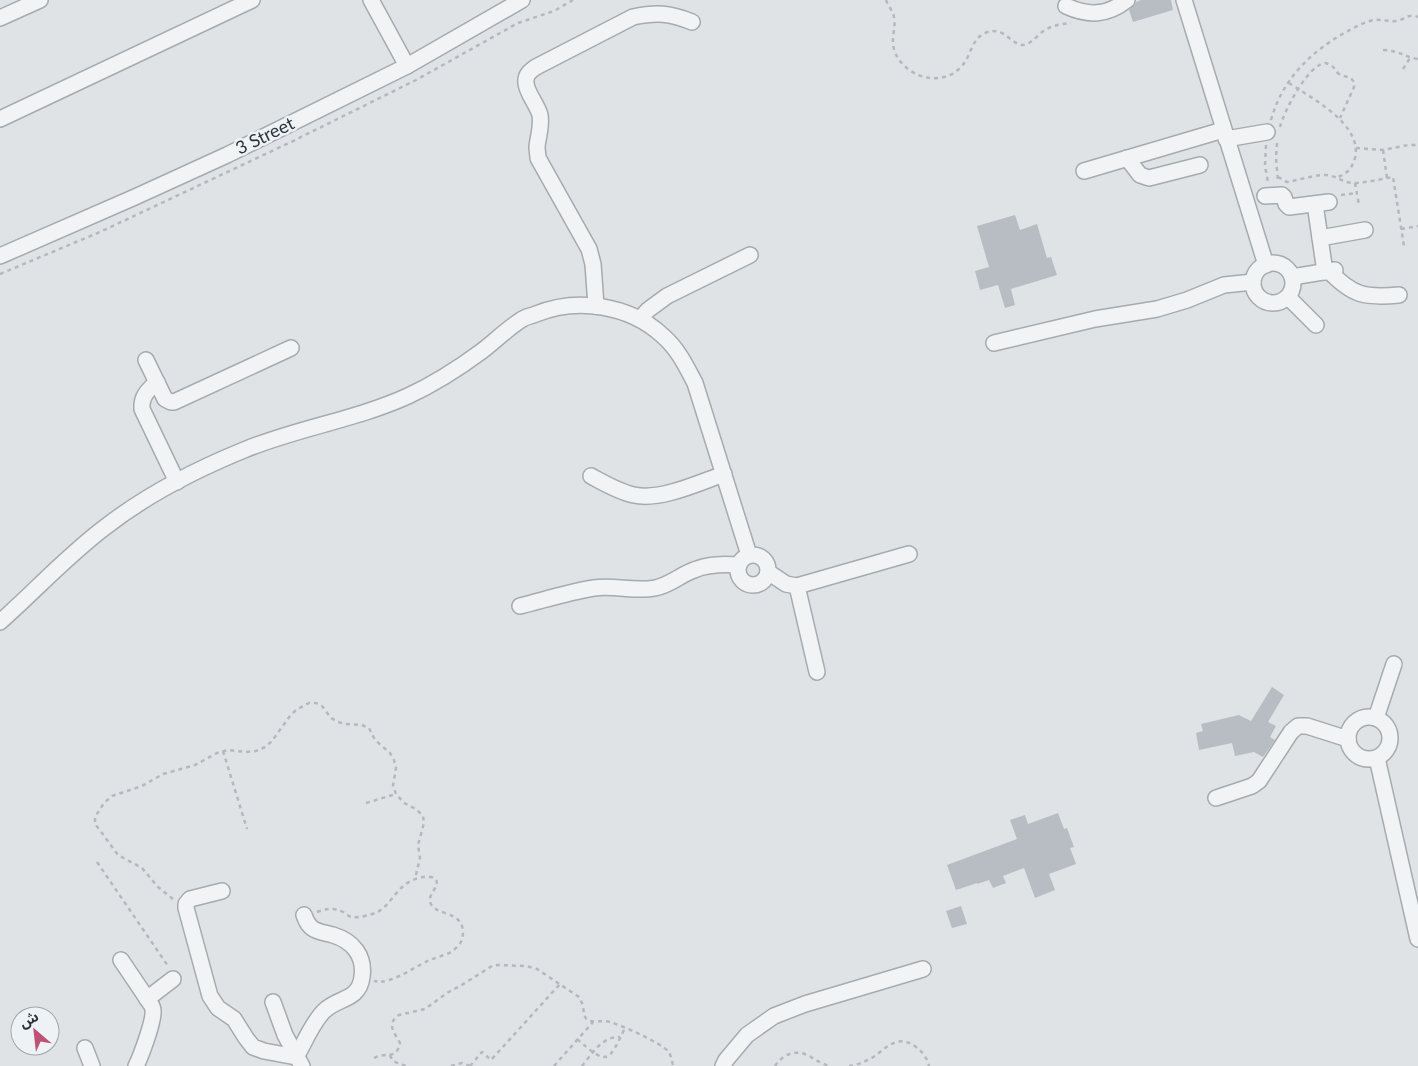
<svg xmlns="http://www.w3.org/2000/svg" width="1418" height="1066" font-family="Lato,'Noto Sans Arabic',sans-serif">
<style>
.building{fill:#b7bdc2}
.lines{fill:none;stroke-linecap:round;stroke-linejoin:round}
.minor-casing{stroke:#a5abaf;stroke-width:18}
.path{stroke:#b5b9bd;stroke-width:2.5;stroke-dasharray:4 4;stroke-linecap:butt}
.minor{stroke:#f1f3f5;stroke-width:15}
.labels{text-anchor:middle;stroke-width:5;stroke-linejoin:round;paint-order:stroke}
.street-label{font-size:18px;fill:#2a333b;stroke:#eef2f4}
</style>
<rect width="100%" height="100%" fill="#dfe3e6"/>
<g class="building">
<path d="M1141,0H1171L1173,10L1133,22L1129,10L1135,4L1136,2Z"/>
<path d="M1015,215L1020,230L1037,224L1047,258L1051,257L1057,275L1011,289L1015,305L1005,308L998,285L980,290L975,271L989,267L977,226Z"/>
<path d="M1272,687L1284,695L1268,722L1276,726L1270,737L1275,740L1263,757L1254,752L1235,756L1232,743L1199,750L1196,733L1203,731L1201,724L1239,715L1251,721Z"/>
<path d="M1058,813L1064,829L1067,828L1074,847L1070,848L1076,864L1049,874L1055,890L1035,898L1024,868L1003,876L1006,883L993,888L989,880L977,884V883L956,890L947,865L1017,839L1010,820L1025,815L1028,824Z"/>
<path d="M961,906L967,924L952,928L946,911Z"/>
</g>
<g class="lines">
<g class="minor-casing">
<g id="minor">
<path d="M371,0L407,66"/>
<path d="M1184,0L1266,265"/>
<path d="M1066,6C1088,16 1107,16 1127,0"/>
<path d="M0,18L40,0"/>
<path d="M0,119L252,0"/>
<path d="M1226,139L1267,132"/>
<path d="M1127,158L1140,175L1149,178L1200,165"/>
<path d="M1084,171L1223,130"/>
<path d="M1265,196L1282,195L1284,197L1286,204L1289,207L1329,202"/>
<path d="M1315,204L1325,272"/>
<path d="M1320,238L1365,230"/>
<path d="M0,256L135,197L227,155L407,66L522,0"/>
<circle cx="1273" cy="283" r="20"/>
<path d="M1329,271C1353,296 1365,298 1399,295"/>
<path d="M1292,277L1335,270"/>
<path d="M1288,297L1316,325"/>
<path d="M596,306L593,264L589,249L538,158C538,155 537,150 537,147C538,136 542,127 540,115C537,104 527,94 526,83C525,75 530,71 536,67L633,17C657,12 670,13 692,22"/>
<path d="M640,319L648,310L667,296L750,255"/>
<path d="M994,343L1095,319L1157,309L1187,300L1224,285L1253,282"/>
<path d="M146,360L165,399L171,402H174L291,348"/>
<path d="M157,382C148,390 141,396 142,409L177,482"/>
<path d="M591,476C604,483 619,492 634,495C660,501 698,483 724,474"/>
<circle cx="753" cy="570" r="15"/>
<path d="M768,572L786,584L797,586L909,554"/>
<path d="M797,586L817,672"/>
<path d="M520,606C544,600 569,592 594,588C615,585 635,592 655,588C670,585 680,575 694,570C708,564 723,564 739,565"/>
<path d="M0,622C35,591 67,556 104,528C146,495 195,470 244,450C297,428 355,420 408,396C434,384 459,368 482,351C495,341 507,329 521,320C525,317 531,316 536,314C577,297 630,305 663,336C678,349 686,366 695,383L749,555"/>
<circle cx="1369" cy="738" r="21"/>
<path d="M1376,718L1394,664"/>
<path d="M1377,758L1418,939"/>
<path d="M1216,798L1252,786L1259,781L1291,732L1298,726H1307L1348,739"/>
<path d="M222,891L190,899L186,904V908L210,996L218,1008L234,1019L246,1038L253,1047L264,1051L296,1057C305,1042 312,1023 324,1011C338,997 359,1001 362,977C365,956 353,941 333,935C326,933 317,932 312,928C307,924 306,920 304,915"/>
<path d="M121,960L150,1003C152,1006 153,1007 153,1011C154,1021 141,1056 136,1066"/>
<path d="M147,999L173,979"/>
<path d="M273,1002L285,1035L302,1066"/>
<path d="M85,1048L92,1066"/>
<path d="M723,1066L726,1060L747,1035L774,1016L805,1004L923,969"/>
</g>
</g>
<g class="path">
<path d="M886,0C888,6 893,11 894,17C896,26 892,35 893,44C895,62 912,76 930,78C941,79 953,76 961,67C971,57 971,39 985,33C1004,25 1011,45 1023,45C1032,44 1038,34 1045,30C1053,25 1062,24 1071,23"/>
<path d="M1383,50C1398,50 1404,57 1418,59"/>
<path d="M1403,69L1410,58"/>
<path d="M1289,83C1311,98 1363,124 1355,158C1352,168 1348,173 1338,177"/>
<path d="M1271,120C1282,80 1310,52 1346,32C1354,28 1362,23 1370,21C1379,18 1388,22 1397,21C1405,19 1409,13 1418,17"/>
<path d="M1280,127C1284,111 1308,65 1325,63C1335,65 1333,69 1339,74C1345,78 1350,75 1354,82V87L1340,118"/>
<path d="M1277,143L1276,158L1278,182"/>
<path d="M1266,145L1265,166L1268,182"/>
<path d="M1356,148L1383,150L1408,145H1418"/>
<path d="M1383,150L1387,178"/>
<path d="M1278,177L1287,182C1300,180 1312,175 1326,175C1337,176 1344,183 1353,183C1366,183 1380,179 1393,177L1404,246"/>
<path d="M1355,183L1359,205"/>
<path d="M1341,195L1357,193"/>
<path d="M1401,229L1418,226"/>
<path d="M0,274L100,232L291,142L416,80L518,23L554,11L573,0"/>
<path d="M223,751L247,829"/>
<path d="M366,803L396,794"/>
<path d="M97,862L168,966"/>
<path d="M173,899L158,887L142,868L118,855L99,829L95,824V817L104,803L112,796L142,786L163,774L195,765L217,753L228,750L246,752L256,751L265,747L272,741L290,716L296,710L309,703H316L322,706L331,718L338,722L345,724L362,725L369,728L375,740L390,753L394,760L396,768L393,786L396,794L404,803L416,809L423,816L424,823L418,845L420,858L415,879"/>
<path d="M317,912C326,909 334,907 343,912C346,914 349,917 353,917C359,918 370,915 375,913C393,906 395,884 419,878C423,877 427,876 431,877C446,881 427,894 430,902C434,915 457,911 462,926C464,933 463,942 457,947C450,955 439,956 430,960C416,966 403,976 389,980C383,982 380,982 374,981"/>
<path d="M577,1039C608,1066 608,1063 625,1028"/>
<path d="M390,1055C393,1063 399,1064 407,1066"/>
<path d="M374,1058C387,1051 396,1061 400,1043C394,1032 386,1024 399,1015L425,1009L447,993L460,986L492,966L498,965L526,966L537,969L579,997L583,1005L584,1015L587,1020C594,1023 602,1020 610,1022C621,1025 661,1043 668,1051C671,1055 672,1061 673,1066"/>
<path d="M451,1066L462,1063L470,1066"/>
<path d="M470,1066L482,1052L491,1060L560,984"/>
<path d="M554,1066L593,1022"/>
<path d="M582,1066C592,1054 602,1036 620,1037"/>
<path d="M775,1066C782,1055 795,1049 807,1055C815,1059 821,1064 830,1066"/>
<path d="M849,1066C858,1065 867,1061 875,1056C888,1046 899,1034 916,1047C923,1052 927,1058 929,1066"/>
</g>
<use href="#minor" class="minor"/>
</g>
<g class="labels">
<g class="street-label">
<text transform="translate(265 136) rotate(-26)" y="6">3 Street</text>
</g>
</g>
<g transform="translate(35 1031) rotate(332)"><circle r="24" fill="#eef2f4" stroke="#a0a6aa"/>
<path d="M0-4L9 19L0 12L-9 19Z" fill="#bd5276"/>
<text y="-8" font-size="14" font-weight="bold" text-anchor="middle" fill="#2a333b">ش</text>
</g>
</svg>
